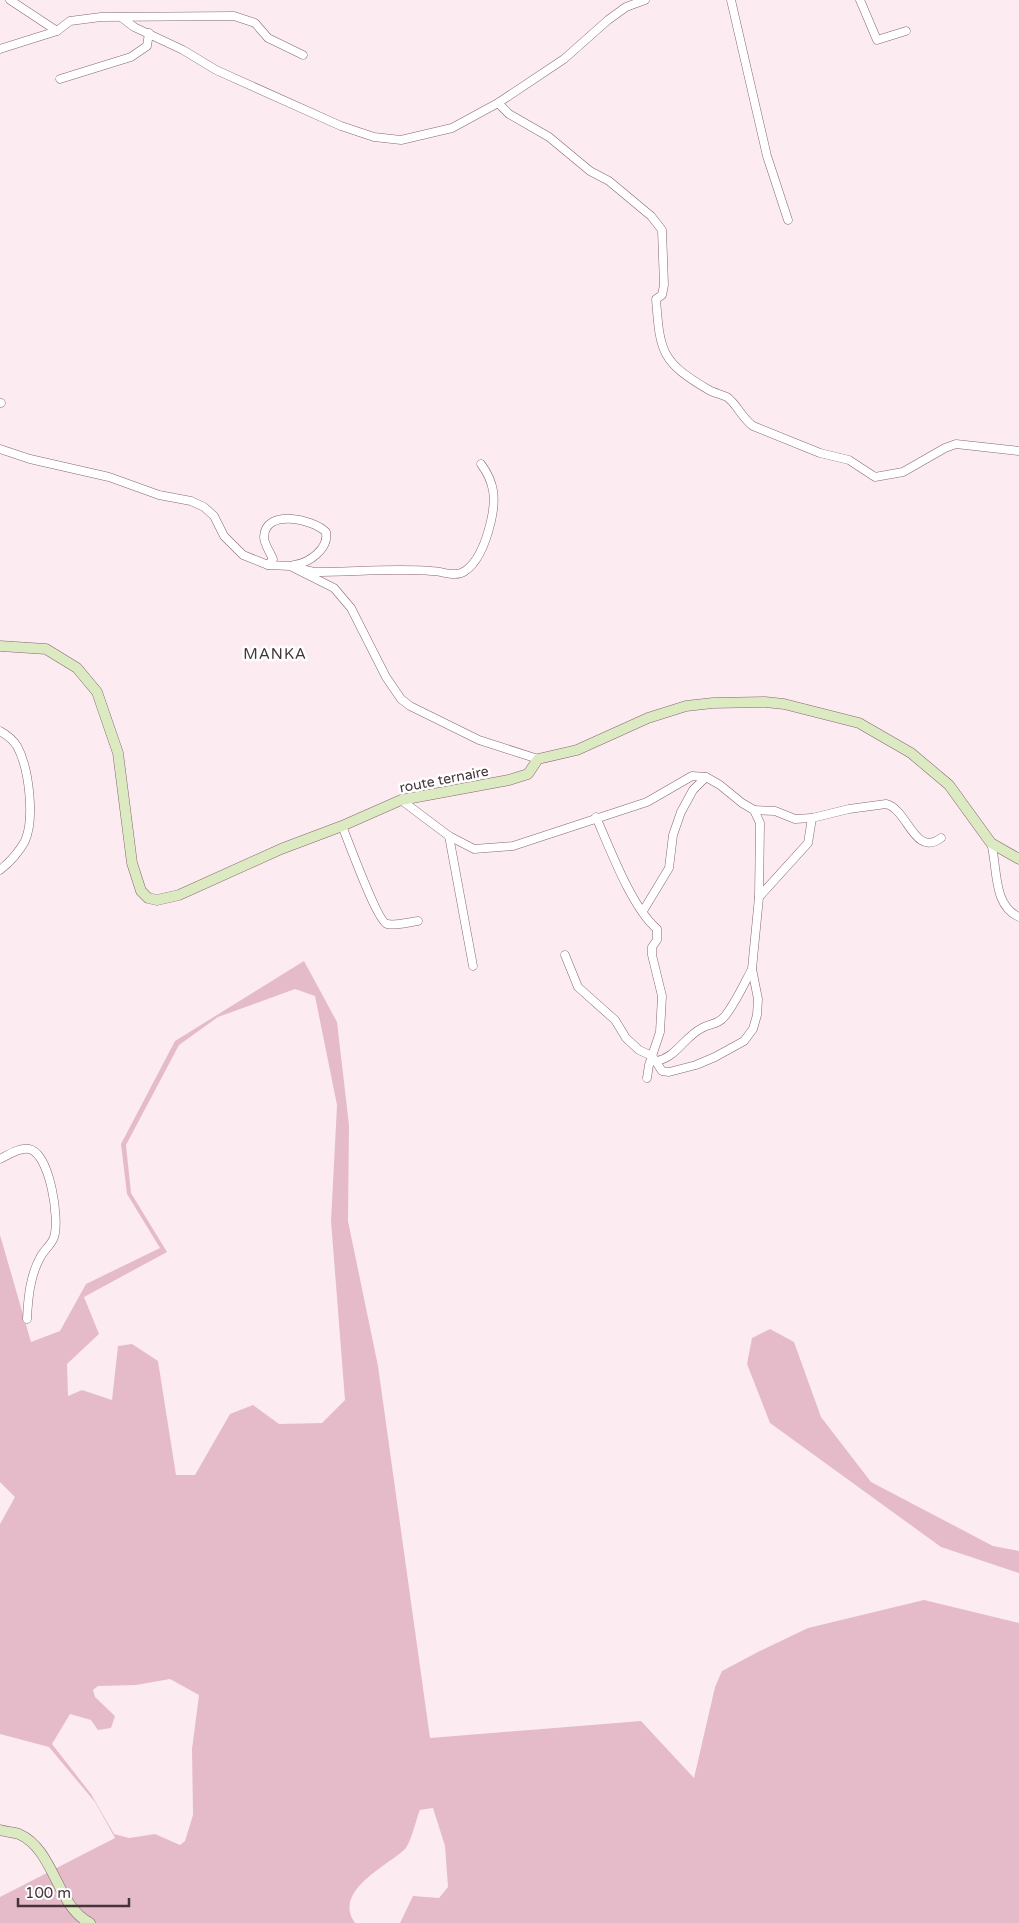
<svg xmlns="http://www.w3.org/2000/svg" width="1019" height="1923" font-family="'Varela Round',sans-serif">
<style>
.green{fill:#e5bbca;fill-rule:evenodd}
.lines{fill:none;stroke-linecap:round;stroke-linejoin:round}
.street-casing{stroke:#876572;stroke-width:9}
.secondary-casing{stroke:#876572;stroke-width:11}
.street{stroke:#fff;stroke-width:8}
.secondary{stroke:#dceac2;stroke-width:10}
.labels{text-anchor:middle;stroke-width:5;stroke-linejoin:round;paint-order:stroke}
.street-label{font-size:14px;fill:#44353b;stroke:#fefefe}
.neighbourhood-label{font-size:15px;letter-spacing:1px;fill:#44353b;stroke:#fefefe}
</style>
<rect width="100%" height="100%" fill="#fcecf2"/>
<g class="green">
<path d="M304,961L337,1022L349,1125L348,1221L378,1366L430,1738L641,1721L694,1778L715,1687L722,1671L758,1652L808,1628L924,1600L1019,1623V1923H400L413,1896L439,1898L448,1887L445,1846L433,1808L420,1810C416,1819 411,1844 404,1850C387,1866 332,1891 355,1923H0V1897L115,1838L95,1802L49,1747L0,1734V1524L15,1497L0,1482V1235L31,1342L60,1331L86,1284L160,1248L127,1194L121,1144L175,1041ZM295,989L315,996L337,1105L331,1221L345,1400L322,1423L279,1424L253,1405L230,1414L195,1475H176L158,1361L132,1344L118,1346L112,1400L82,1390L68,1396L67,1364L99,1334L84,1297L167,1252L131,1193L126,1145L179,1045L218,1017ZM170,1679L199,1695L192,1749L193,1815L185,1841L180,1845L155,1834L129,1838L114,1834L91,1794L52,1744L70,1714L91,1720L98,1730L111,1728L115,1716L95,1697L93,1690L98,1686L136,1685Z"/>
<path d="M770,1329L794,1342L821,1417L871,1482L993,1546L1019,1551V1573L941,1547L770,1423L747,1364L752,1338Z"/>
</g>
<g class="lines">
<g class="street-casing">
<g id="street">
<path d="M10,0L57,31"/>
<path d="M731,0L767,156L788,220"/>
<path d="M860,0L877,40L906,31"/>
<path d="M121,17L134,27L183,50L216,70L341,126L374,137L401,140L452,128L498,103L564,59L608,20L626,7L645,0"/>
<path d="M0,49L57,31L70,21L101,17L234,16L255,23L268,38L303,55"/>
<path d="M60,79L131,57L147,46L149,33"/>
<path d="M498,103L509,114L549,137L590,171L609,181L651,216L662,230L664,285L662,295L656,299C660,352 661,362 709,390C714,393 721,394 727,397C736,403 742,418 753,426L820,453L849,460L875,477L903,472L945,448L956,444L1019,451"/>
<path d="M0,403H1"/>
<path d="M0,449L30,459L109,477L159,495L191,501L204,507L214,516L224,536L243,555L268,565L290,566L334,588L351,608L386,677L401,699L410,706L479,740L538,759"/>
<path d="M268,565L273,559C270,552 264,544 264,537C265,508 313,519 326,532C329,549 309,563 294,565"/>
<path d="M301,569L314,572C353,572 393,568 432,571C443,571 455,578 465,571C480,561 487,538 491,521C496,499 495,483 481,464"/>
<path d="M0,731C7,735 13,740 17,746C29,768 35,818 25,841C19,852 10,862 0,870"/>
<path d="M401,800L449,836L474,849L513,846L647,802L692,776L706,777L720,785L742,803L754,810L760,823L759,897L752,969L758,999L757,1015L753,1029L744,1041L715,1057L696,1065L669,1072L662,1071L652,1056L639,1050L626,1038L615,1020L578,987L565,955"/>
<path d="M754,810L775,811L795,819L812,818"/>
<path d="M596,817C610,849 632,908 657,929V940L652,947V955L662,996L660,1032L649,1065L647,1078"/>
<path d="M342,826C348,840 377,921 387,924C396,926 409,922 418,921"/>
<path d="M449,836L473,966"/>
<path d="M991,843C998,867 992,905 1019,917"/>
<path d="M759,897L808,843L812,818L849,809L886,804C908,809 914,858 941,838"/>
<path d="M643,911L669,868L673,835L681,812L693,790L706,777"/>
<path d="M656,1061C676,1058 684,1037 702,1028C711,1023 718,1025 725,1016C736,1002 744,984 752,969"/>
<path d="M0,1159C8,1155 20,1147 29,1149C50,1153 60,1220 54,1237C52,1244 45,1249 41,1256C30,1275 28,1298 27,1319"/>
</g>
</g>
<g class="secondary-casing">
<g id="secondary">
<path d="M0,646L46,649L77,668L97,692L118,753L132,863L141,891L148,898L157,900L179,895L281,849L342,826L401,800L509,780L528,774L538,759L577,750L648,718L686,706L713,703L765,702L784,704L859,723L911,753L949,785L991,843L1019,859"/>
<path d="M0,1830C6,1832 13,1832 19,1834C55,1850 56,1906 90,1923"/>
</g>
</g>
<use href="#street" class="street"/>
<use href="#secondary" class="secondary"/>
</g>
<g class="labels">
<g class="street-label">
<text transform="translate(444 779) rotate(-11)" y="5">route ternaire</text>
</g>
<g class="neighbourhood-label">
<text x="275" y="659">MANKA</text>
</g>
</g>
<path d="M18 1898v8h111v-8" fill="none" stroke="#44353b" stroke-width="2.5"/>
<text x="25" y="1898" font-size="15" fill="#44353b" stroke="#fefefe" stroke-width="4" paint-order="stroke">100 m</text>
</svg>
